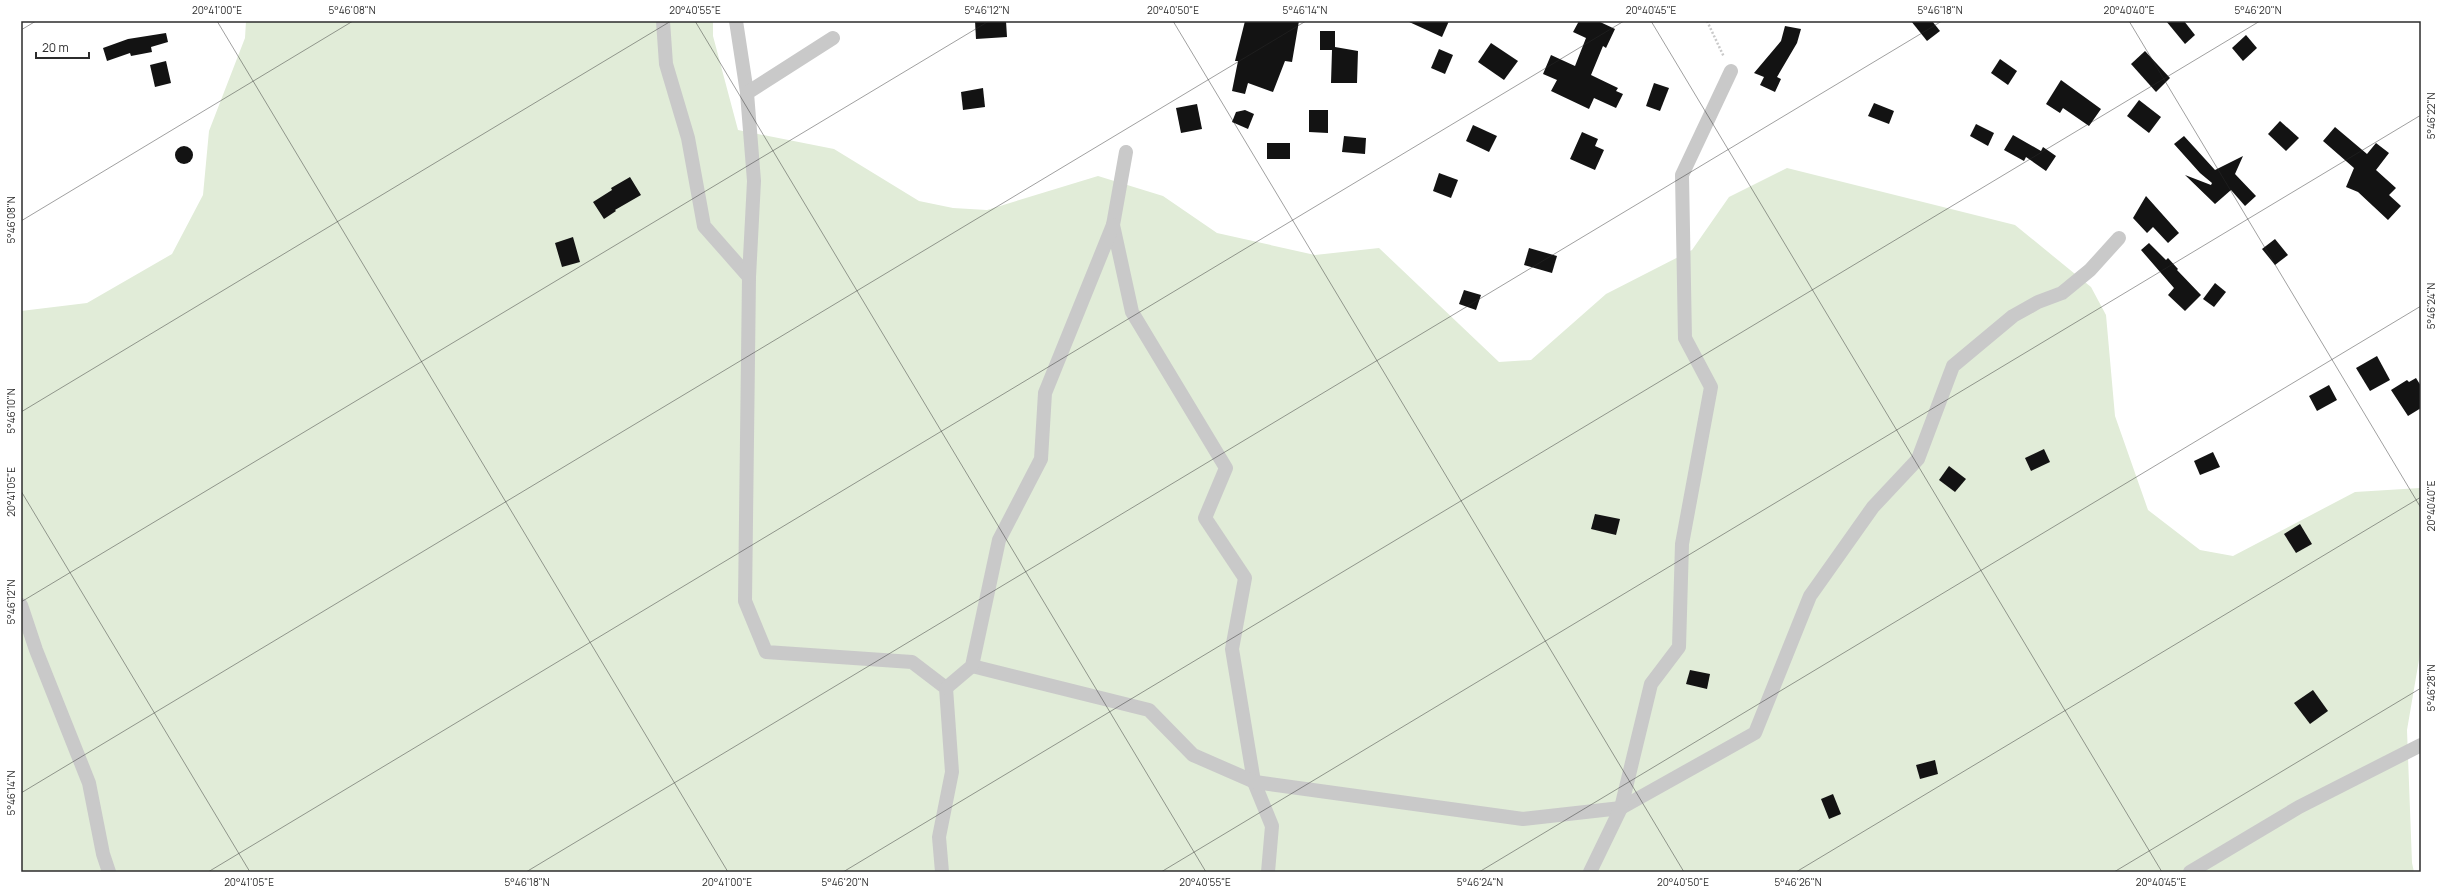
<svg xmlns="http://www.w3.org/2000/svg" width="2442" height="893" font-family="Manrope,sans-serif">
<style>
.green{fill:#e1ecd8}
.building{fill:#131313}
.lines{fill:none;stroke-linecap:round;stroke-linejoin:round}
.path{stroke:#c9c9c9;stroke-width:2.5;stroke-dasharray:2 2;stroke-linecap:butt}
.minor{stroke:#c9c9c9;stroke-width:14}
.ticks{fill:none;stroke:#2c2c2c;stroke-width:1;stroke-opacity:0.45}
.neatline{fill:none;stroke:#2c2c2c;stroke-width:1.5}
.ticks-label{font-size:10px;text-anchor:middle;fill:#2c2c2c}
</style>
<rect width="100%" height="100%" fill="#fff"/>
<path class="green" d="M246,21H713V36L738,130L834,149L919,201L953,208L987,210L1098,176L1163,196L1217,233L1315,255L1379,248L1499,362L1531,360L1606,294L1692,250L1729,197L1787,168L2015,225L2091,287L2106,315L2115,416L2148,510L2200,550L2233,556L2355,492L2420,488L2421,648L2407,730L2412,863L2414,872H21V311L87,303L172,254L203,195L209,131L245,38Z"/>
<g class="building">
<path d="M975,21H1006L1007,37L976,39Z"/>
<path d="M1245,21H1299L1292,62L1285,61L1273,92L1248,83L1245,94L1232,91L1238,61H1235Z"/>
<path d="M1407,21H1449L1442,37Z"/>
<path d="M1579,21H1598L1615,29L1606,48L1603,46L1591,75L1618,88L1616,91L1623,94L1616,108L1594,98L1589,109L1551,91L1557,80L1543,74L1551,55L1575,66L1586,38L1573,32Z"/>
<path d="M1911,21H1932L1940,31L1927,41Z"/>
<path d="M2166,21H2184L2195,35L2185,44Z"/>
<path d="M1785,26L1801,29L1797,43L1777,77L1781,79L1775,92L1760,85L1764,77L1754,73L1781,41Z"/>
<path d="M1320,31H1335V47L1358,51L1357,83H1331L1332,50H1320Z"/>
<path d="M166,33L168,42L151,47L152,52L131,56L130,53L107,61L103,48L128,39Z"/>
<path d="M2246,35L2257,48L2243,61L2232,48Z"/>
<path d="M1491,43L1518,61L1504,80L1478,62Z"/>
<path d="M1439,49L1453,55L1445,74L1431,68Z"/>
<path d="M2145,51L2170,78L2156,92L2131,64Z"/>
<path d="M2000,59L2017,71L2008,85L1991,73Z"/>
<path d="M166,61L171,83L155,87L150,65Z"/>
<path d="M2061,80L2101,109L2089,126L2063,108L2060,113L2046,104Z"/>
<path d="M1654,83L1669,88L1660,111L1646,106Z"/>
<path d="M983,88L985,107L963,110L961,92Z"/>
<path d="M2139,100L2161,117L2149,133L2127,116Z"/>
<path d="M1874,103L1894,111L1889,124L1868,116Z"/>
<path d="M1197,104L1202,129L1181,133L1176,108Z"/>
<path d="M1245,110L1254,114L1248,129L1232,122L1236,112Z"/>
<path d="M1309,110H1328V133L1309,132Z"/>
<path d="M2280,121L2299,138L2286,151L2268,134Z"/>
<path d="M1976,124L1994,133L1988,146L1970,136Z"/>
<path d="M1473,125L1497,136L1489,152L1466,141Z"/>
<path d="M2335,127L2367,154L2376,143L2389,153L2376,170L2396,188L2389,195L2401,206L2388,220L2358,192L2346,187L2354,168L2323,141Z"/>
<path d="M1582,132L1598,139L1595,146L1604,150L1595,170L1570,159Z"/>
<path d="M2013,135L2041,151L2043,147L2056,156L2046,171L2026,157L2024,161L2004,150Z"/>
<path d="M1344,136L1366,138L1365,154L1342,152Z"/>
<path d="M2184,136L2215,170L2243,156L2235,174L2256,196L2245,206L2231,190L2215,204L2185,175L2211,185L2212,183L2200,173L2174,144Z"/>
<rect x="1267" y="143" width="23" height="16"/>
<circle cx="184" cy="155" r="9"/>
<path d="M1439,173L1458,180L1451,198L1433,191Z"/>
<path d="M630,177L641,195L615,210L616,211L604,219L593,202L612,190L611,188Z"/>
<path d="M2146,196L2179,233L2168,243L2153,227L2147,233L2133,218Z"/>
<path d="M573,237L580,262L562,267L555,243Z"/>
<path d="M2275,239L2288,255L2275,265L2262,249Z"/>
<path d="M2149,243L2166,260L2168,258L2178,269L2177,270L2201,295L2185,311L2168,295L2174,288L2141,250Z"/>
<path d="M1529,248L1557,256L1552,273L1524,265Z"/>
<path d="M2215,283L2226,292L2214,307L2203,299Z"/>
<path d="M1464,290L1481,295L1476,310L1459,304Z"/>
<path d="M2377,356L2390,380L2370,391L2356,368Z"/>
<path d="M2416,378L2421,386V408L2408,416L2391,390L2407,380L2409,382Z"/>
<path d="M2329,385L2337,400L2317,411L2309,396Z"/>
<path d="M2044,449L2050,462L2031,471L2025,458Z"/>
<path d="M2213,452L2220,467L2200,475L2194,461Z"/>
<path d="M1949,466L1966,479L1955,492L1939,480Z"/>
<path d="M1595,514L1620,519L1616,535L1591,529Z"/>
<path d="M2300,524L2312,544L2296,553L2284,534Z"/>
<path d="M1690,670L1710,674L1707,689L1686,684Z"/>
<path d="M2313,690L2328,711L2310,724L2294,703Z"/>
<path d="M1935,760L1938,774L1920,779L1916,765Z"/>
<path d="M1833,794L1841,814L1829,819L1821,799Z"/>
</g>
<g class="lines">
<path class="path" d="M1707,21L1724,57"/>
<g class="minor">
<path d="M663,21L666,64L688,138L704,226L749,277L745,601L766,652L912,662L946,688L952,772L939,837L942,872"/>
<path d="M736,21L747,93"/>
<path d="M1126,152L1113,225L1132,312L1226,468L1205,518L1245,578L1232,649L1254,782L1272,826L1268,872"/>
<path d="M749,277L754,181L747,93L833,38"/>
<path d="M21,605L36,650L89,783L103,854L109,872"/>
<path d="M972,666L1149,710L1193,755L1255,782L1523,819L1621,808L1755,733L1810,596L1873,507L1918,459L1953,366L2013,316L2038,302L2062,293L2090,270L2119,238"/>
<path d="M946,688L972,666L999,540L1041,459L1045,393L1113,225"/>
<path d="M1590,872L1621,808L1651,684L1679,647L1682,544L1711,387L1685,338L1682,175L1731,71"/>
<path d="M2190,872L2299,807L2421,745"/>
</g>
</g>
<path class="ticks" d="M217,21L728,872M695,21L1206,872M1173,21L1684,872M1651,21L2162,872M2129,21L2421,508M21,30L36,21M21,221L353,21M21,412L671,21M21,491L250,872M21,602L989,21M21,793L1306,21M208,872L1624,21M526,872L1942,21M843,872L2260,21M1161,872L2421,115M1479,872L2421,306M1796,872L2421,497M2114,872L2421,688"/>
<rect width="2442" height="893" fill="none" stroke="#ffffff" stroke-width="44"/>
<path d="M36 52v6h53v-6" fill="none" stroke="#2c2c2c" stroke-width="2"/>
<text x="42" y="52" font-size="12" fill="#2c2c2c" stroke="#ffffff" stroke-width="3" paint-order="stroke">20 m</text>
<rect x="22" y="22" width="2398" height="849" class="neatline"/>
<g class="ticks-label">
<text x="217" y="14">20°41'00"E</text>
<text x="352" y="14">5°46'08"N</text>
<text x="695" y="14">20°40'55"E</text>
<text x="987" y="14">5°46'12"N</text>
<text x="1173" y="14">20°40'50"E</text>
<text x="1305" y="14">5°46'14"N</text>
<text x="1651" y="14">20°40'45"E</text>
<text x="1940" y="14">5°46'18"N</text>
<text x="2129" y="14">20°40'40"E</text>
<text x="2258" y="14">5°46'20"N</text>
<text transform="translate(2431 116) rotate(-90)" y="4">5°46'22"N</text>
<text transform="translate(11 220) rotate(-90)" y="4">5°46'08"N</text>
<text transform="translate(2431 306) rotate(-90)" y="4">5°46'24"N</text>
<text transform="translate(11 411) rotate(-90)" y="4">5°46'10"N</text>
<text transform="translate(11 492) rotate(-90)" y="4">20°41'05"E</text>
<text transform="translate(2431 506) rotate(-90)" y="4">20°40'40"E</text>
<text transform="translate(11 602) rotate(-90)" y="4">5°46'12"N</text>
<text transform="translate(2431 688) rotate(-90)" y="4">5°46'28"N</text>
<text transform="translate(11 793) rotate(-90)" y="4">5°46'14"N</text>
<text x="249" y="886">20°41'05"E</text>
<text x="527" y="886">5°46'18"N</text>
<text x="727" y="886">20°41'00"E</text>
<text x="845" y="886">5°46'20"N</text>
<text x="1205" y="886">20°40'55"E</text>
<text x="1480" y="886">5°46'24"N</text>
<text x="1683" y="886">20°40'50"E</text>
<text x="1798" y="886">5°46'26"N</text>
<text x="2161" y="886">20°40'45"E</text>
</g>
</svg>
